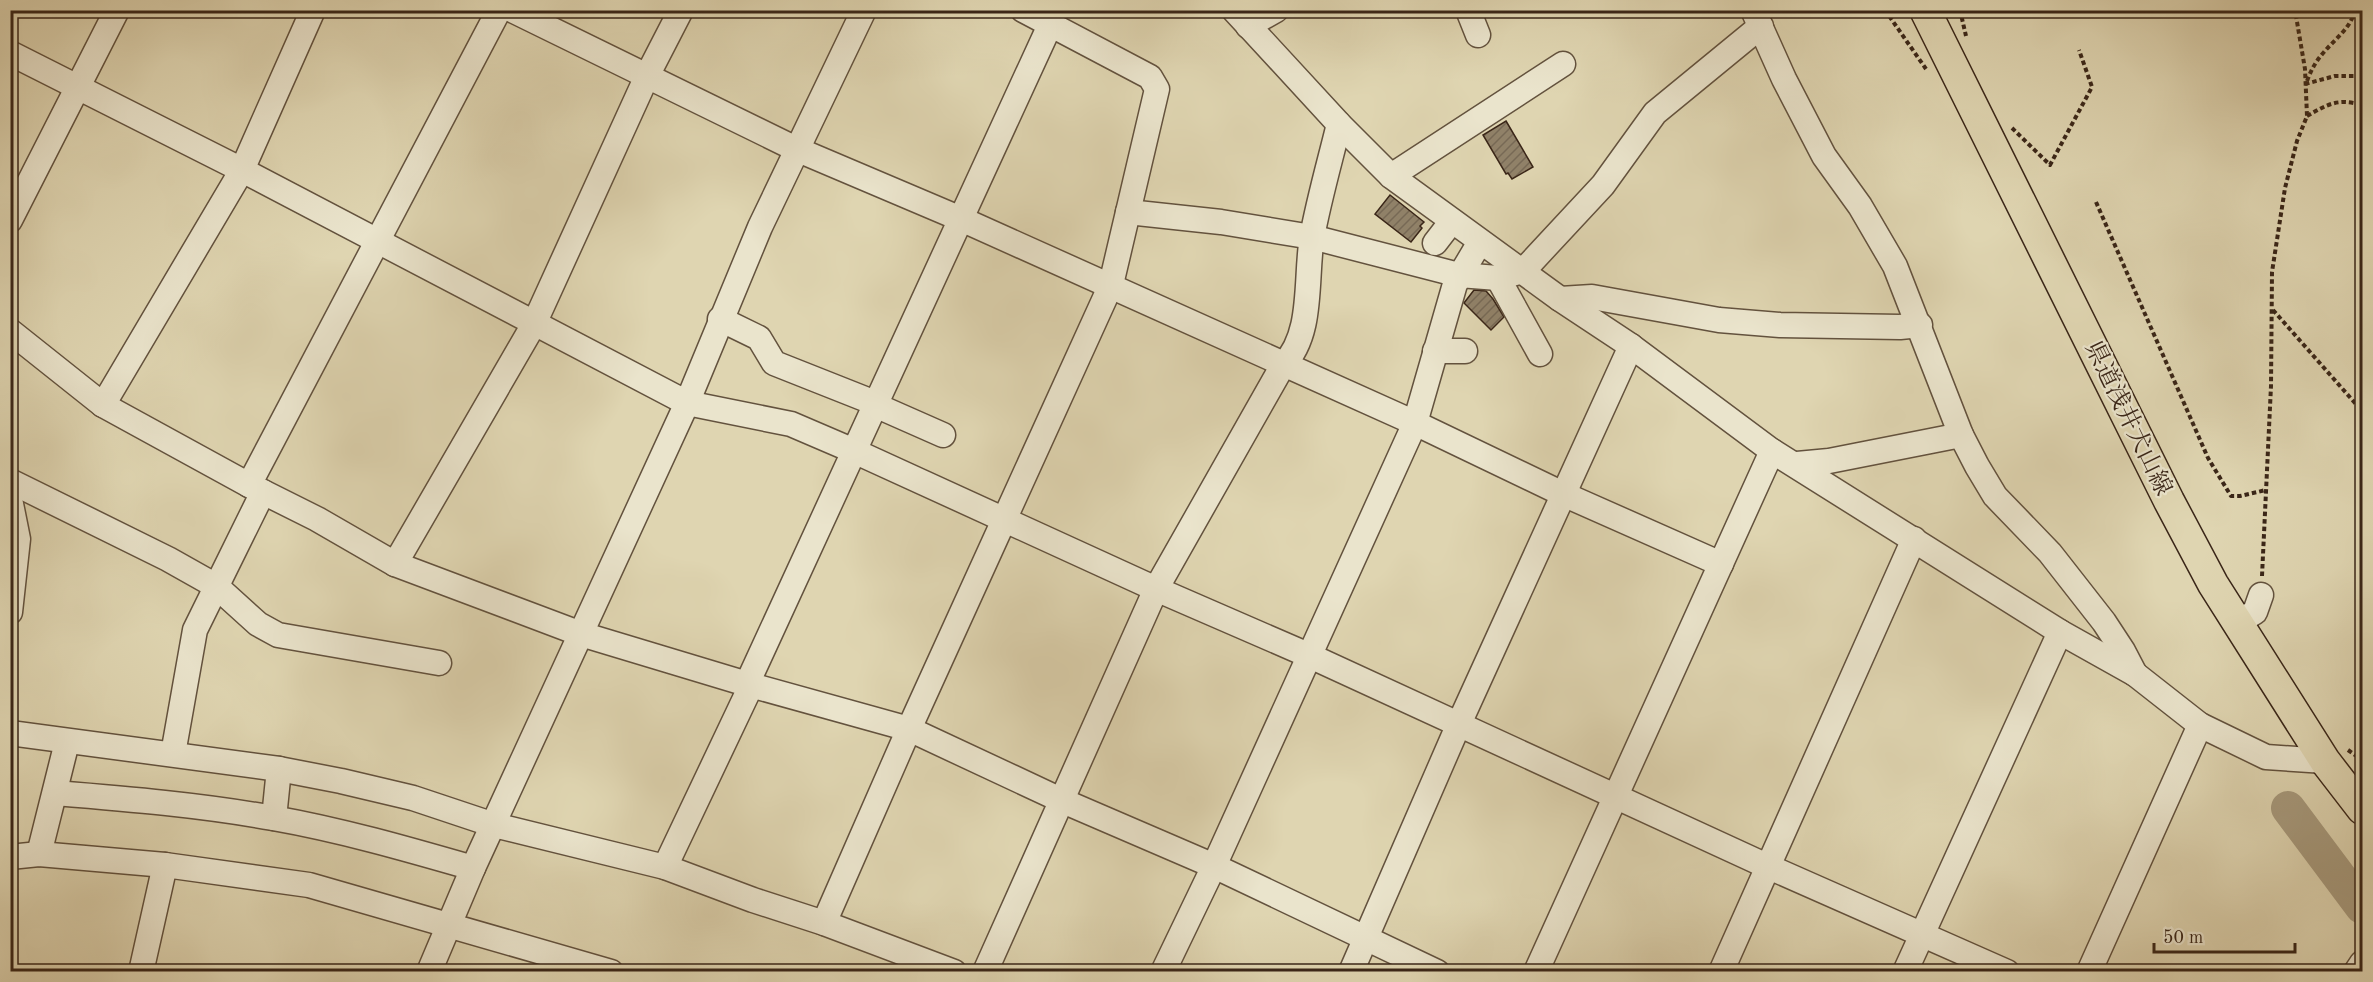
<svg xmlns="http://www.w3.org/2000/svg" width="2373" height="982" font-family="'Old Standard TT','Noto Serif JP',serif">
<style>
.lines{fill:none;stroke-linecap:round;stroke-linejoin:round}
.river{stroke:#a79a7d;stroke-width:34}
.building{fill:url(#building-hatch);stroke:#3a2618;stroke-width:1.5}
.minor-casing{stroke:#63523e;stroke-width:27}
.major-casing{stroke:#3a2618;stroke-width:33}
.path{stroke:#3a2618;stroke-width:4;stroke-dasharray:4.5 3;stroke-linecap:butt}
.minor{stroke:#eae4cc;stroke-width:24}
.major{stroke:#dfd5b1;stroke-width:30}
.labels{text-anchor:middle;stroke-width:4.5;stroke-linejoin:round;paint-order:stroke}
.street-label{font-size:24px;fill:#3a2618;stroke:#eae4cc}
</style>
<defs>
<pattern id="building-hatch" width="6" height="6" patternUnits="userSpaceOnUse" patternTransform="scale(1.5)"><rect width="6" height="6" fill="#908168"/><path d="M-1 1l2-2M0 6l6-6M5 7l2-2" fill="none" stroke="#776955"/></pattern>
</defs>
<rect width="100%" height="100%" fill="#dfd5b1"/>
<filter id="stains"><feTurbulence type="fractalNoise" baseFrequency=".00333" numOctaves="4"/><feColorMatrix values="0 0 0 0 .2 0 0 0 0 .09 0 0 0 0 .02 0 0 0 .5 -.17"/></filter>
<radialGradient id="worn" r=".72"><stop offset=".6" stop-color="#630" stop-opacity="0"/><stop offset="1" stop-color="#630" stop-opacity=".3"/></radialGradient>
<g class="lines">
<path class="river" d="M2288,808L2362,907"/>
</g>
<g class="building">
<path d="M1506,121L1533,167L1512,179L1508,173L1506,174L1483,135Z"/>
<path d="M1390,195L1424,222L1420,226L1422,228L1411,242L1375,214Z"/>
<path d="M1474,290L1486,291L1493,299L1504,317L1491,330L1464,303Z"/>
</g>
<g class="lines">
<g class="minor-casing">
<g id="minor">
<path d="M512,10L796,149L961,219L1415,423L1563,494L1721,564"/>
<path d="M1234,10L1339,124L1391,176L1560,299L1631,346L1772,451L2060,632L2135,674L2200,725L2266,757L2325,761"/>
<path d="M1468,10L1478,35"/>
<path d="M1753,10L1784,79L1824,156L1860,206L1895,266L1961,435L1977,466L1995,496L2050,553L2104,622L2123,651L2135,674"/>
<path d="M1248,26L1276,10"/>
<path d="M10,53L242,170L687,403L791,424L854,451L1156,589L1308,655L1769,867L2007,972"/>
<path d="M1391,176L1563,64"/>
<path d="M1128,212L1221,222L1312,237L1459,275L1498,278L1523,271L1603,185L1655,113L1761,26"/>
<path d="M10,220L117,10"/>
<path d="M1435,243L1452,221"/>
<path d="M1498,278L1540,354"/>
<path d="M1560,299L1592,297L1719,320L1780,325L1900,327L1920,325"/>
<path d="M720,319L759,338L774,363L870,401L875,405L943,435"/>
<path d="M10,331L103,405L249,485L317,519L395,564L581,634L747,684L909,729L1063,801L1214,866L1437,972"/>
<path d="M1435,351H1465"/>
<path d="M103,405L242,170L313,10"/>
<path d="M1797,464L1829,461L1961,435"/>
<path d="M10,481L168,559L216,586L258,624L278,635L439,663"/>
<path d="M249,485L499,10"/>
<path d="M10,499L18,539L10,612"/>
<path d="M395,564L534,324L647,76L681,10"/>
<path d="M2237,623L2255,612L2261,595"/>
<path d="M10,733L279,769L341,781L413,798L494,825L665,867L753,900L824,923L954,972"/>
<path d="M173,754L195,630L263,492"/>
<path d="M55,793C128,799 201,805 273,818C341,830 407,849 473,868"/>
<path d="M274,818L279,769"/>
<path d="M39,854L67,742"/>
<path d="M10,857L39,854L165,865L309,885L611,972"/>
<path d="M665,867L749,690L747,684L1050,25"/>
<path d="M824,923L909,729L1105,298L1113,276L1157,89L1150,77L1023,10"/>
<path d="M141,972L165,865"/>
<path d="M429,972L473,868L687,403L760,227L864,10"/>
<path d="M985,972L1156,589L1283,365C1314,334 1305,278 1312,237C1319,199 1330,161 1339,124"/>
<path d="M1163,972L1214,866L1415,423L1455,284L1480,242"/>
<path d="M1351,972L1458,726L1631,346"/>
<path d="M1536,972L1772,451"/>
<path d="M1721,972L1914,539"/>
<path d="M1905,972L2060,632"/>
<path d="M2089,972L2200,725"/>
<path d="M2356,972L2362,963"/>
</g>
</g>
<g class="major-casing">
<path id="major" d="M1925,10L2169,501L2213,584L2325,761L2362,809"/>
</g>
<g class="path">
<path d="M1885,10L1926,69"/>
<path d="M1960,10L1966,36"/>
<path d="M2307,81C2311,70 2316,61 2324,52C2335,39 2351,28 2355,10"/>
<path d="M2305,84L2335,76H2362"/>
<path d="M2307,116C2328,104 2338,98 2362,105"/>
<path d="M2012,128L2050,165L2092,87L2079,50"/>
<path d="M2096,202L2208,458L2231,496H2240L2266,490"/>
<path d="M2273,310L2362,411"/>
<path d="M2262,576L2271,386L2272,272L2285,188L2297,141L2307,116L2305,69L2295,10"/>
<path d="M2348,750L2362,760"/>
</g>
<use href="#minor" class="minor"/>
<use href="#major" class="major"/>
</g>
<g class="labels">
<g class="street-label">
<text transform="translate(2129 418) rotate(64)" y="8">県道浅井犬山線</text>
</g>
</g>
<rect width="2373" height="982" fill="none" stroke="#dfd5b1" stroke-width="36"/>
<rect x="12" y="12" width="2349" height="958" fill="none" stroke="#3a2618" stroke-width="3"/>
<rect x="18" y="18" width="2337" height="946" fill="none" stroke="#3a2618" stroke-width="1.5"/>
<path d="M2154 943v9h141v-9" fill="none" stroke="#3a2618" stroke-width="3"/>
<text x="2163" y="943" font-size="18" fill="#3a2618" stroke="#eae4cc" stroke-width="4.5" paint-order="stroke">50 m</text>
<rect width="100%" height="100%" filter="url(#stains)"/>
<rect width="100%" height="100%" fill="url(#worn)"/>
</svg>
